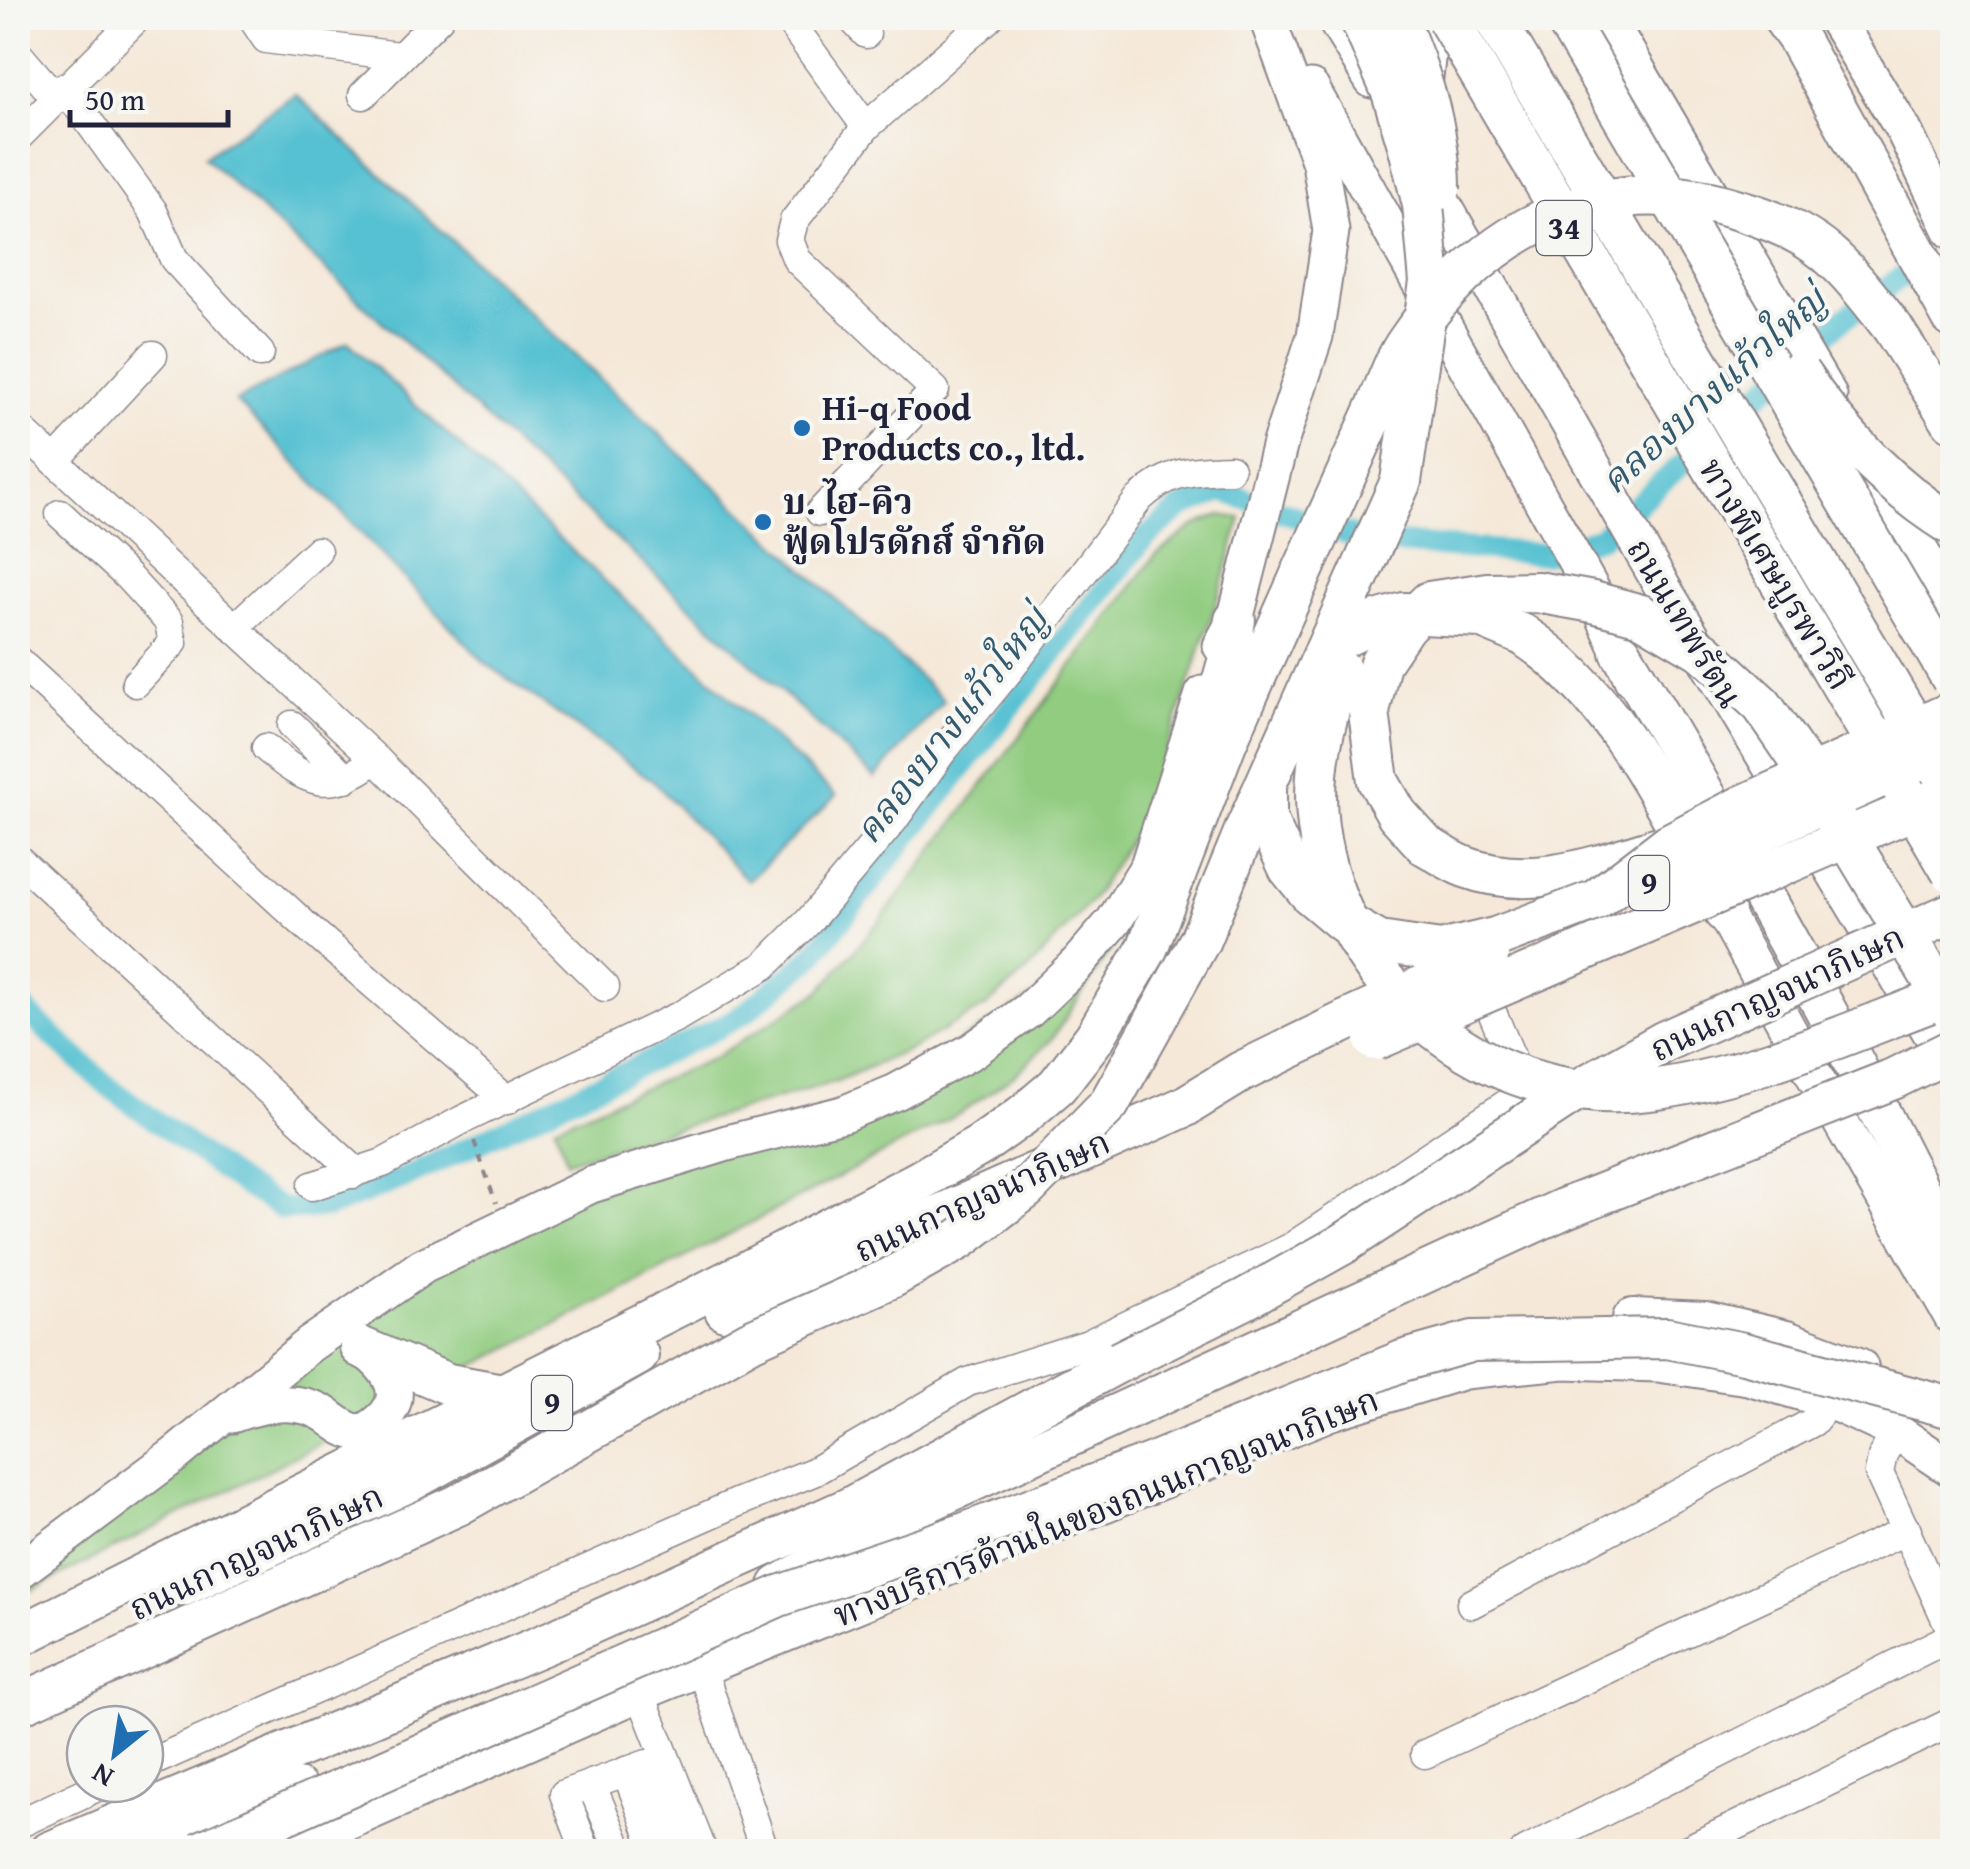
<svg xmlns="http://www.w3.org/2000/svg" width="1970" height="1869" font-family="'Gentium Book Plus','Noto Serif Thai',serif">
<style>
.green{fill:#91cc80;stroke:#5a775e;stroke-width:2.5}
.water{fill:#56c1d2;stroke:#3c7286;stroke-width:2.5}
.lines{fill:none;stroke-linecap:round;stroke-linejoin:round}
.canal{stroke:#56c1d2;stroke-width:22}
.minor-casing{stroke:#8c858a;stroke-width:31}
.major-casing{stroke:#8c858a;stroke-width:39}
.highway-casing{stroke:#8c858a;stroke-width:44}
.path{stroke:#8c858a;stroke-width:4;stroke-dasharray:8 8;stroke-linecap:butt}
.minor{stroke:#fff;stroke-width:28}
.major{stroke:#fff;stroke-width:35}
.highway{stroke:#fff;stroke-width:40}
.highway-bridge-casing{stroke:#8c858a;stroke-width:44;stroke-linecap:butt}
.highway-bridge{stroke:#fff;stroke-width:40}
.poi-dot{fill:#1f6fb2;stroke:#f6f6f2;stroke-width:4}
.labels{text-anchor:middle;stroke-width:8;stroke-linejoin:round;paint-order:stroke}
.shield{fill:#f6f6f2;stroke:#626272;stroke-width:2.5}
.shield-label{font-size:32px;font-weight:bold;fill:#22223b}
.poi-label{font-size:35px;font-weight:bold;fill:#22223b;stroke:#f6f6f2;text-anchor:start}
.street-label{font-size:35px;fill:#22223b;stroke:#f6f6f2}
.water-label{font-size:38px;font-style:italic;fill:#345a70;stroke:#f6f6f2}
</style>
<rect width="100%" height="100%" fill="#f6f6f2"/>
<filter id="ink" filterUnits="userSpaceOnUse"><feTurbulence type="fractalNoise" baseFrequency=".01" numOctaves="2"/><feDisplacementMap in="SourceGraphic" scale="20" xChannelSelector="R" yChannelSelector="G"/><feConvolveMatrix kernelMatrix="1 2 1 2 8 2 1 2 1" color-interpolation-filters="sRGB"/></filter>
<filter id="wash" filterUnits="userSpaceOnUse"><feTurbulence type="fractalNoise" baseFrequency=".0048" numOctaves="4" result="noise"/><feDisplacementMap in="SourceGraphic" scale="40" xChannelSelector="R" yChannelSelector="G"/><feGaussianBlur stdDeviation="2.25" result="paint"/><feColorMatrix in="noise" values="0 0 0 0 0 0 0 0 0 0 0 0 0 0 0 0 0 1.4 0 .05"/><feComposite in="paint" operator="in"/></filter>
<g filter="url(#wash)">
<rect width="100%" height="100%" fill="#f5e8d8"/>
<g class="green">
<path d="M1220,515L1241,518L1223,582L1162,764L1133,834L1092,900L1025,973L986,1006L911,1049L837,1081L567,1161L555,1126L714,1058L820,991L883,917L1155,556L1192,527Z"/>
<path d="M1112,948L1051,1040L1017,1073L962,1112L625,1289L18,1597V1562L457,1238L884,1088Z"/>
</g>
<g class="water">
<path d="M295,94L944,700L875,778L204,157Z"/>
<path d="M348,342L836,796L748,881L653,781L484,662L236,401Z"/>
</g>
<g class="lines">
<path class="canal" d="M18,1004L104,1083L240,1183L282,1209L326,1208L408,1176L722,1026L746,1012L811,958L1145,538L1182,507L1223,491L1367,541L1544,554L1601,537L1843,319L1901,277L1934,281"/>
</g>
</g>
<g filter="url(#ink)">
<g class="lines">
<g class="minor-casing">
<g id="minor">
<path d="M252,18L266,39L399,56"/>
<path d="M787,18L866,127"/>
<path d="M851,18L866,34"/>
<path d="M18,54L55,97"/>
<path d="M64,87L153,211L174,259L260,353"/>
<path d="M363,95L439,18"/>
<path d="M18,137L137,18"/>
<path d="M18,427L376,759L605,987"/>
<path d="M55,461L153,355"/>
<path d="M820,512L935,390L797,260L789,240L794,221L866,127L989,18"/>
<path d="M60,514L127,576L169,622L173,643L136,683"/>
<path d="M234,628L317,551"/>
<path d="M18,661L305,925L507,1100"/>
<path d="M292,725L346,778"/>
<path d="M266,748C307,783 329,795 376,759"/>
<path d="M18,859L351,1167L353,1174"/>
<path d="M312,1186L383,1163L462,1120L679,1016L764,966L809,921L893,821L942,752L1011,668L1139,499C1170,470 1189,471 1230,469"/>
<path d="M1897,1432L1883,1454L1879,1473L1952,1632"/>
<path d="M1471,1604L1813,1422L1830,1401"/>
<path d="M702,1669L765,1852"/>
<path d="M640,1693L703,1852"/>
<path d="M1425,1754L1907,1530"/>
<path d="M145,1765L736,1503L813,1472L968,1382L1088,1344L1290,1248L1520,1095L1524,1087L1492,1012"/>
<path d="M626,1771L657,1852"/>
<path d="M591,1784L620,1852"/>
<path d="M18,1824L103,1784"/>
<path d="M586,1852L564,1794L647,1764L680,1852"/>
<path d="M1524,1852L1952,1636"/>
<path d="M1682,1852L1952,1722"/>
</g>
</g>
<g class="major-casing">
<g id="major">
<path d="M1334,18L1372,80"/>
<path d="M1607,18L1829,396"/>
<path d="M1835,18L1904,131L1952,231"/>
<path d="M1311,88L1594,594L1632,679"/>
<path d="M1423,169L1663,588L1952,1068"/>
<path d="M1873,471L1952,604"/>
<path d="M1221,646L1235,620L1280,443L1315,336L1331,231L1320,163L1267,18"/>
<path d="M1714,885L1724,912L1799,1049L1952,1317"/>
<path d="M232,1415C261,1404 295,1397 323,1413C334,1420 344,1431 358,1432C365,1432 373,1427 379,1422C411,1395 387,1366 360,1347"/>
<path d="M18,1572L176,1454L309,1345L423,1266L591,1185L727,1143L843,1114L896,1092L972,1051L1029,1010L1077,964L1114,921L1148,866L1203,694"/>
<path d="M280,1852L640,1693L1331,1412L1464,1371L1564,1361L1658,1364L1748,1377L1830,1401L1897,1432L1952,1469"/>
</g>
</g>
<g class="highway-casing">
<g id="highway">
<path d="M1783,18L1798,39L1952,317"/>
<path d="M1421,91L1429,18"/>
<path d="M1892,327L1952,421"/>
<path d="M1523,635C1620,699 1669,815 1724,912"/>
<path d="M1621,652C1739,850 1852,1049 1952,1257"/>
<path d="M1208,733L1228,662L1235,620"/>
<path d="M1425,845C1438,852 1451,862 1465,867C1534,893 1602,864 1669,844"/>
<path d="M725,1310L1184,1107L1241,1072L1346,1021"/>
<path d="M1633,1319L1705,1322L1786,1341L1858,1368"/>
<path d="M360,1347L448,1384L502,1394"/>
<path d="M182,1586L412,1480L638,1355"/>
<path d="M779,1586L929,1501L1563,1209"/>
<path d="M18,1637L744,1273L917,1182L981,1145L1023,1115L1057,1086L1095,1037L1147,949L1226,743L1300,577"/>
<path d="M18,1705L458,1505"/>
<path d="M50,1852L550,1642L849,1508L1119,1362"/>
<path d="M146,1852L297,1789"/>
</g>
</g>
<path class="path" d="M474,1141L496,1203"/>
<use href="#minor" class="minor"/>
<use href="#major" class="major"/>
<use href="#highway" class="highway"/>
<g class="highway-bridge-casing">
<g id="highway-bridge">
<path d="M1397,18C1420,71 1440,130 1440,189"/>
<path d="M1447,18L1952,872"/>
<path d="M1494,18L1952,790"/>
<path d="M1565,18L1952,679"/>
<path d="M1799,373C1839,433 1891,487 1952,525"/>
<path d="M1300,577C1325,522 1350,466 1375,411C1385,389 1393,362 1407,342C1486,227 1602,166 1739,210C1770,219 1802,232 1827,253C1852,274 1872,302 1892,327"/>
<path d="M1323,655L1340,639L1377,621L1404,613L1480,617L1523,635"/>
<path d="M1341,671C1324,721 1311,774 1318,827C1339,986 1488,1111 1650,1090C1754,1077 1854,1030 1952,994"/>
<path d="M1266,786V819L1289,868L1311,895L1342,921L1379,942L1441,951L1495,938L1596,900L1669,844L1742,806L1952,712"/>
<path d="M1425,845L1397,814L1378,781L1369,712L1380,663L1405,626L1429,602L1487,593L1537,592L1593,602L1641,615L1704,652L1762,705L1806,769L1952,1012"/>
<path d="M1654,880L1916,761"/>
<path d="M1346,1021L1488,956"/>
<path d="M1375,1040L1937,799"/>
<path d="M1563,1209L1893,1079L1952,1050"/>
<path d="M1119,1362L1245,1299L1343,1244L1573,1093L1665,1041L1952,913"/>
<path d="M458,1505L751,1340L891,1278L960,1239L1027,1188L1109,1104L1200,940L1246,828L1401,481L1430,282L1423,205L1409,148L1392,92L1360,18"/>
<path d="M200,1852L779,1596L960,1535L1150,1464L1402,1361L1473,1341L1667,1338L1744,1353L1952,1408"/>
</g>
</g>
<use href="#highway-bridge" class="highway-bridge"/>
</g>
</g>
<g class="poi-dot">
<circle cx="802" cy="428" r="10"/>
<circle cx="763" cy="522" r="10"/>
</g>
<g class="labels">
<g class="shield">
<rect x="1536.5" y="201" width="55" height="54" rx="8"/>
<rect x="1629" y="856" width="40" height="54" rx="8"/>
<rect x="532" y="1376" width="40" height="54" rx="8"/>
</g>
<g class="shield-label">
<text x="1564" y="239">34</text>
<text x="1649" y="894">9</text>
<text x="552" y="1414">9</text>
</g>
<g class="poi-label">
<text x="822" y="420">Hi-q Food<tspan x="822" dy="40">Products co., ltd.</tspan></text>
<text x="783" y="514">บ. ไฮ-คิว<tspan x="783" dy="40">ฟู้ดโปรดักส์ จำกัด</tspan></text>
</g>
<g class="street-label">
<text transform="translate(1776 574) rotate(59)" y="12">ทางพิเศษบูรพาวิถี</text>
<text transform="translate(1685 623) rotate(59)" y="12">ถนนเทพรัตน</text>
<text transform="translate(1777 993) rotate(-25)" y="12">ถนนกาญจนาภิเษก</text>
<text transform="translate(982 1196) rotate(-24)" y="12">ถนนกาญจนาภิเษก</text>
<text transform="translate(1106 1507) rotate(-22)" y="12">ทางบริการด้านในของถนนกาญจนาภิเษก</text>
<text transform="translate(256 1552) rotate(-25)" y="12">ถนนกาญจนาภิเษก</text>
</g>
<g class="water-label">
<text transform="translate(1713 390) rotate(-42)" y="13">คลองบางแก้วใหญ่</text>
<text transform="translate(951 725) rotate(-52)" y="13">คลองบางแก้วใหญ่</text>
</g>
</g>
<rect width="1970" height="1869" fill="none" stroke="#f6f6f2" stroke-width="60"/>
<g transform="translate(115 1754) rotate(210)"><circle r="48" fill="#f6f6f2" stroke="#a1a1a9" stroke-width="2.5"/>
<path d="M0-8L18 38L0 25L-18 38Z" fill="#1f6fb2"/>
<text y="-15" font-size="28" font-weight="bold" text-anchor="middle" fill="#22223b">N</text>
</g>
<path d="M70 110v15h158v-15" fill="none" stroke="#22223b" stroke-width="5"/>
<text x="85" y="110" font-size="30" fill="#22223b" stroke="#f6f6f2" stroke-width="8" paint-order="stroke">50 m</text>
</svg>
